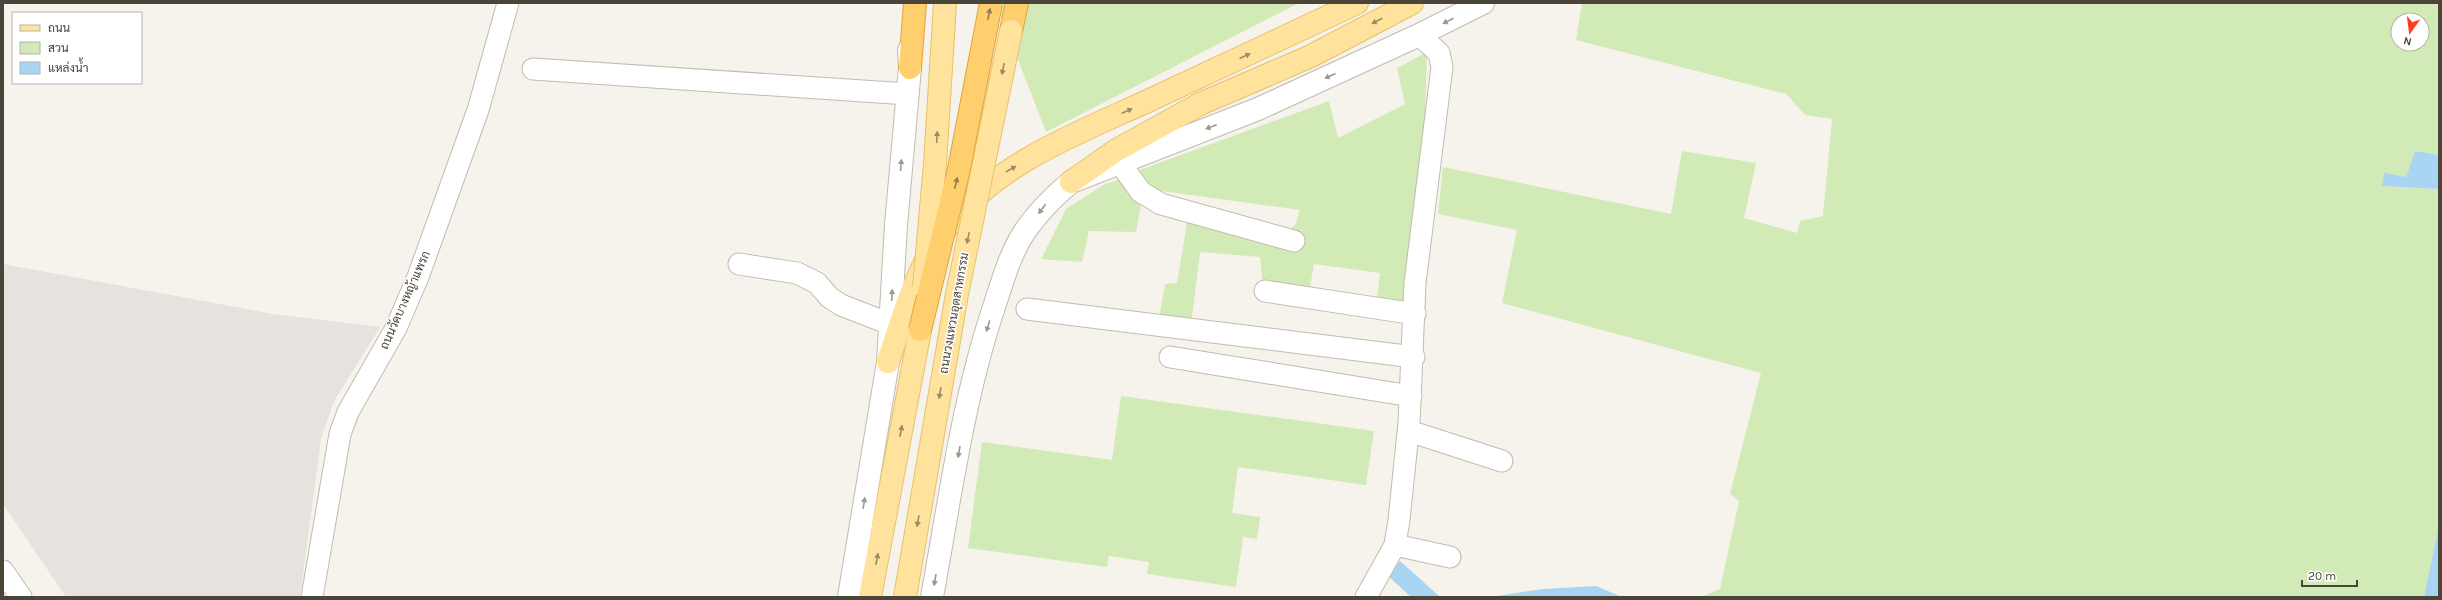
<svg xmlns="http://www.w3.org/2000/svg" width="2442" height="600" font-family="Karla,Sarabun,sans-serif">
<style>
.industrial{fill:#e6e2dd}
.green{fill:#d2eab5;fill-rule:evenodd}
.water{fill:#a9d4f2}
.lines{fill:none;stroke-linecap:round;stroke-linejoin:round}
.minor-casing{stroke:#c2bbae;stroke-width:23}
.tertiary-casing{stroke:#c2bbae;stroke-width:24}
.primary-casing{stroke:#e6c16a;stroke-width:24}
.motorway-casing{stroke:#e0a43c;stroke-width:24}
.minor{stroke:#fff;stroke-width:21}
.tertiary{stroke:#fff;stroke-width:22}
.primary{stroke:#ffe39c;stroke-width:22}
.motorway{stroke:#ffcf6e;stroke-width:22}
.primary-bridge-casing{stroke:#e6c16a;stroke-width:24;stroke-linecap:butt}
.motorway-bridge-casing{stroke:#e0a43c;stroke-width:24;stroke-linecap:butt}
.primary-bridge{stroke:#ffe39c;stroke-width:22}
.motorway-bridge{stroke:#ffcf6e;stroke-width:22}
.oneway{fill:#937c4e}
.oneway2{fill:#9c8c66}
.oneway3{fill:#9c9892}
.labels{text-anchor:middle;stroke-width:3;stroke-linejoin:round;paint-order:stroke}
.street-label{font-size:12px;fill:#4b4439;stroke:#fff}
</style>
<rect width="100%" height="100%" fill="#f6f3ec"/>
<path class="industrial" d="M3,264L273,314L380,327L334,401L321,439L300,597H66L3,504Z"/>
<g class="green">
<path d="M996,3H1299L1046,132Z"/>
<path d="M1582,3H2439V155L2415,151L2406,177L2382,186L2439,189V525L2424,597H1701L1720,589L1739,501L1730,494L1761,373L1502,303L1517,230L1438,214L1443,167L1671,214L1682,151L1756,163L1744,218L1797,233L1800,221L1823,216L1832,119L1805,115L1786,94L1576,40ZM2398,20H2422V44H2398Z"/>
<path d="M1427,52L1425,117L1405,301L1377,299L1380,273L1314,264L1309,293L1263,287L1260,257L1200,252L1191,325L1159,320L1165,284L1177,283L1188,217L1278,239L1295,225L1300,210L1148,189L1137,171L1329,101L1338,138L1405,104L1397,68Z"/>
<path d="M1121,179L1141,204L1136,232L1089,231L1082,262L1041,259L1066,209L1105,184Z"/>
<path d="M1121,396L1374,431L1366,485L1238,467L1232,513L1260,517L1257,539L1243,537L1236,587L1147,574L1149,562L1109,556L1107,567L968,548L982,442L1112,460Z"/>
</g>
<g class="water">
<path d="M2415,151L2439,155V189L2382,186L2384,173L2406,177Z"/>
<path d="M2439,525V597H2424Z"/>
<path d="M1400,561L1439,596L1450,597H1411L1387,575Z"/>
<path d="M1596,586L1622,597H1490L1543,589Z"/>
</g>
<g class="lines">
<g class="minor-casing">
<g id="minor">
<path d="M533,69L908,94"/>
<path d="M1120,163L1141,192L1161,204L1294,241"/>
<path d="M739,264L797,273L817,283L829,297L841,305L890,324"/>
<path d="M1265,291L1415,314"/>
<path d="M1027,309L1414,357"/>
<path d="M1170,357L1411,396"/>
<path d="M1409,431L1502,461"/>
<path d="M1395,545L1450,557"/>
<path d="M3,571L21,597"/>
<path d="M312,597L340,434L348,412L396,328L418,277L478,110L508,3"/>
<path d="M1366,597L1395,545L1399,520L1409,423L1415,283L1442,67L1439,53L1419,35"/>
</g>
</g>
<g class="tertiary-casing">
<g id="tertiary">
<path d="M849,597L888,362L896,225L910,68L909,50"/>
<path d="M932,597C950,499 963,398 995,304C1003,279 1011,252 1025,231C1038,212 1053,197 1071,182L1258,109L1419,35L1483,3"/>
</g>
</g>
<g class="primary-casing">
<g id="primary">
<path d="M1071,182L1115,151L1200,104L1311,56L1412,3"/>
<path d="M888,362C904,313 918,262 952,221C1003,160 1081,132 1152,99C1220,67 1289,35 1357,3"/>
<path d="M870,597L920,330"/>
</g>
</g>
<g class="motorway-casing">
<g id="motorway">
<path d="M1011,31L1017,3"/>
<path d="M910,68L915,3"/>
</g>
</g>
<use href="#minor" class="minor"/>
<use href="#tertiary" class="tertiary"/>
<use href="#primary" class="primary"/>
<use href="#motorway" class="motorway"/>
<g class="primary-bridge-casing">
<g id="primary-bridge">
<path d="M924,287L935,164L945,3"/>
<path d="M905,597L957,294L1011,31"/>
</g>
</g>
<g class="motorway-bridge-casing">
<path id="motorway-bridge" d="M920,330L959,169L991,3"/>
</g>
<use href="#primary-bridge" class="primary-bridge"/>
<use href="#motorway-bridge" class="motorway-bridge"/>
</g>
<defs><path id="oneway-solid" d="M-6-.8H1V-3.2L6.5 0L1 3.2V.8H-6Z"/></defs>
<g class="oneway">
<use href="#oneway-solid" transform="translate(989 14) rotate(-79)"/>
<use href="#oneway-solid" transform="translate(956 183) rotate(-77)"/>
</g>
<g class="oneway2">
<use href="#oneway-solid" transform="translate(1377 21) rotate(152)"/>
<use href="#oneway-solid" transform="translate(1245 56) rotate(-25)"/>
<use href="#oneway-solid" transform="translate(1003 69) rotate(102)"/>
<use href="#oneway-solid" transform="translate(1127 111) rotate(-25)"/>
<use href="#oneway-solid" transform="translate(937 137) rotate(-86)"/>
<use href="#oneway-solid" transform="translate(1011 169) rotate(-30)"/>
<use href="#oneway-solid" transform="translate(968 238) rotate(102)"/>
<use href="#oneway-solid" transform="translate(940 393) rotate(100)"/>
<use href="#oneway-solid" transform="translate(901 431) rotate(-79)"/>
<use href="#oneway-solid" transform="translate(918 521) rotate(100)"/>
<use href="#oneway-solid" transform="translate(877 559) rotate(-79)"/>
</g>
<g class="oneway3">
<use href="#oneway-solid" transform="translate(1448 21) rotate(153)"/>
<use href="#oneway-solid" transform="translate(1330 76) rotate(155)"/>
<use href="#oneway-solid" transform="translate(1211 127) rotate(159)"/>
<use href="#oneway-solid" transform="translate(901 165) rotate(-85)"/>
<use href="#oneway-solid" transform="translate(1042 209) rotate(127)"/>
<use href="#oneway-solid" transform="translate(892 295) rotate(-87)"/>
<use href="#oneway-solid" transform="translate(988 326) rotate(107)"/>
<use href="#oneway-solid" transform="translate(959 452) rotate(100)"/>
<use href="#oneway-solid" transform="translate(864 503) rotate(-81)"/>
<use href="#oneway-solid" transform="translate(935 580) rotate(100)"/>
</g>
<g class="labels">
<g class="street-label">
<text transform="translate(405 300) rotate(-66)" y="4">ถนนวัดบางหญ้าแพรก</text>
<text transform="translate(954 313) rotate(-80)" y="4">ถนนวงแหวนอุตสาหกรรม</text>
</g>
</g>
<rect width="2442" height="600" fill="none" stroke="#4b4439" stroke-width="8"/>
<rect x="12" y="12" width="130" height="72" fill="#ffffff" stroke="#b7b4b0"/>
<rect x="20" y="25" width="20" height="6" fill="#ffe39c" stroke="#b7b4b0"/>
<text x="48" y="32" font-size="12" fill="#4b4439">ถนน</text>
<rect x="20" y="42" width="20" height="12" fill="#d2eab5" stroke="#b7b4b0"/>
<text x="48" y="52" font-size="12" fill="#4b4439">สวน</text>
<rect x="20" y="62" width="20" height="12" fill="#a9d4f2" stroke="#b7b4b0"/>
<text x="48" y="72" font-size="12" fill="#4b4439">แหล่งน้ำ</text>
<g transform="translate(2410 32) rotate(194)"><circle r="19" fill="#ffffff" stroke="#b7b4b0"/>
<path d="M0-3L7 15L0 10L-7 15Z" fill="#fc3f1d"/>
<text y="-6" font-size="11" font-weight="bold" text-anchor="middle" fill="#4b4439">N</text>
</g>
<path d="M2302 580v6h55v-6" fill="none" stroke="#4b4439" stroke-width="2"/>
<text x="2308" y="580" font-size="12" fill="#4b4439" stroke="#ffffff" stroke-width="3" paint-order="stroke">20 m</text>
</svg>
